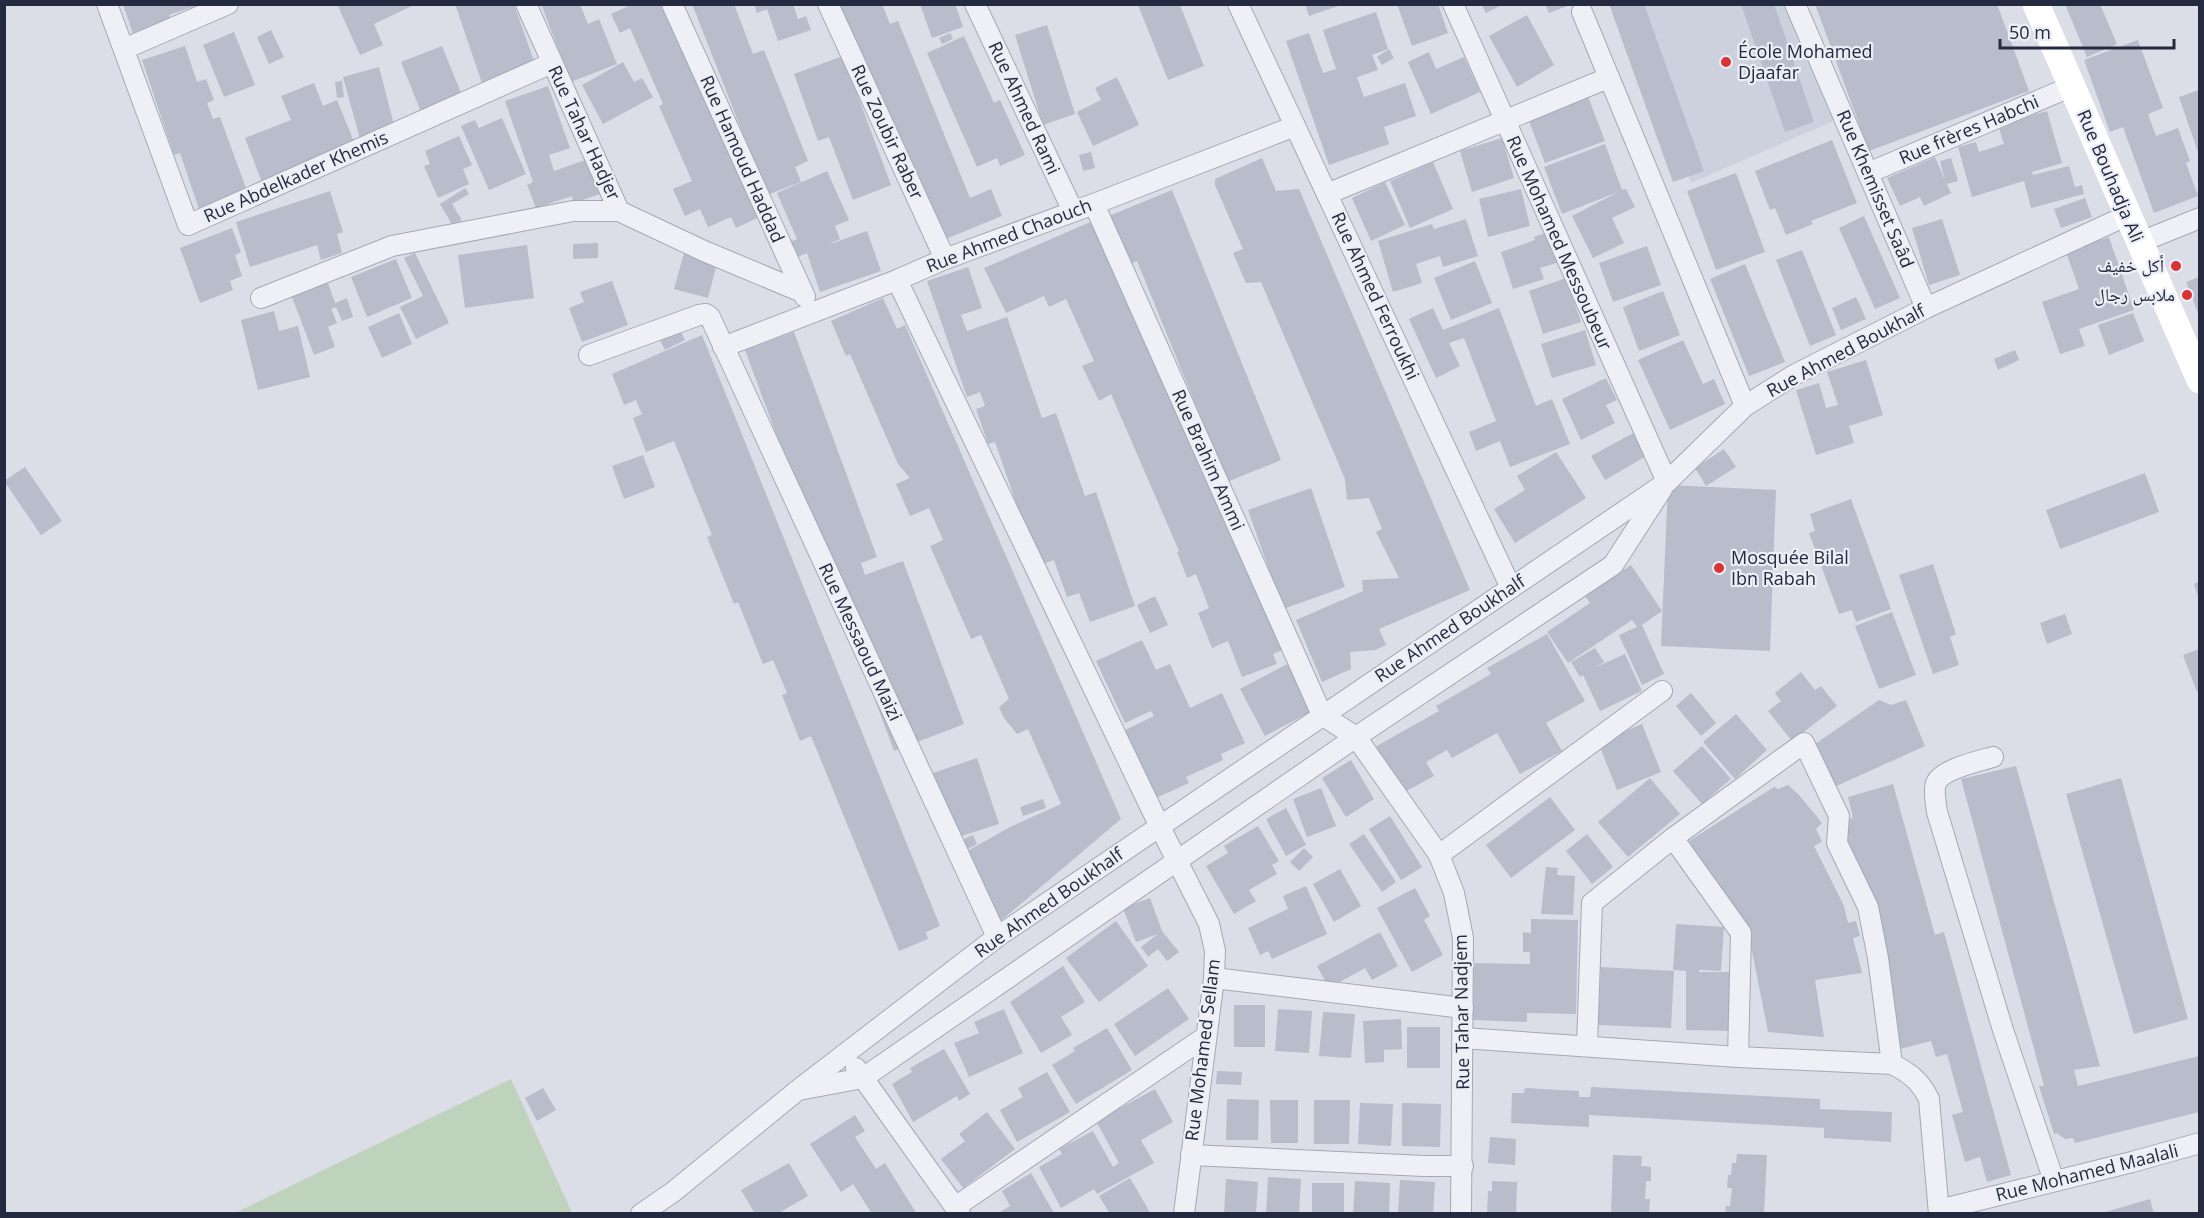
<svg xmlns="http://www.w3.org/2000/svg" width="2204" height="1218" font-family="'Open Sans','Noto Naskh Arabic',sans-serif">
<style>
.built{fill:#cdd1dd}
.green{fill:#bed2bc}
.building{fill:#b8bccb}
.lines{fill:none;stroke-linecap:round;stroke-linejoin:round}
.minor-casing{stroke:#a5a8b5;stroke-width:22}
.minor{stroke:#eef0f5;stroke-width:20}
.secondary{stroke:#fff;stroke-width:27}
.poi-dot{fill:#da3333;stroke:#ebeef5;stroke-width:2}
.labels{text-anchor:middle;stroke-width:4.5;stroke-linejoin:round;paint-order:stroke}
.poi-label{font-size:18px;fill:#242a3f;stroke:#ebeef5;text-anchor:start}
.street-label{font-size:18px;fill:#242a3f;stroke:#ebeef5}
</style>
<rect width="100%" height="100%" fill="#dcdee7"/>
<path class="built" d="M1613,5H1788L1838,119L1691,183Z"/>
<path class="green" d="M511,1079L572,1213H235Z"/>
<g class="building">
<path d="M123,4H198V5L169,15L172,23L134,37Z"/>
<path d="M337,4H416L374,24L383,45L360,55Z"/>
<path d="M455,4H514L536,67L483,86Z"/>
<path d="M541,4H580L588,24L599,19L617,64L571,82Z"/>
<path d="M633,4H663L757,218L736,228L731,217L708,227L700,209L685,216L673,189L692,181L659,106L663,104L630,28L620,33L611,14Z"/>
<path d="M692,4H734L753,54L764,50L808,161L795,167L801,182L767,195Z"/>
<path d="M754,4H793L798,19L806,16L811,30L778,41L767,9L757,13Z"/>
<path d="M838,4H882L890,24L898,21L970,198L991,189L1002,216L936,243Z"/>
<path d="M920,4H955L963,27L932,38Z"/>
<path d="M1305,4H1341V5L1309,16Z"/>
<path d="M1397,4H1438L1448,33L1412,46Z"/>
<path d="M1481,4H1504L1486,13Z"/>
<path d="M1545,4H1569L1570,5L1549,13Z"/>
<path d="M1609,4H1644L1704,171L1673,182Z"/>
<path d="M1741,4H1774L1814,122L1785,132Z"/>
<path d="M1815,4H1997L2029,91L1869,151Z"/>
<path d="M2065,4H2100L2117,44L2087,57Z"/>
<path d="M1138,5H1180L1204,66L1168,80Z"/>
<path d="M1376,12L1388,49L1372,55L1378,70L1357,77L1364,97L1405,83L1416,116L1384,127L1389,144L1329,165L1286,41L1309,33L1323,73L1336,69L1323,30Z"/>
<path d="M1527,15L1554,65L1517,87L1489,36Z"/>
<path d="M1047,25L1075,114L1043,125L1015,35Z"/>
<path d="M271,30L284,57L269,64L257,37Z"/>
<path d="M234,32L255,85L224,97L203,45Z"/>
<path d="M950,33L953,39L942,44L939,38Z"/>
<path d="M964,36L994,103L1000,100L1025,155L1000,166L997,158L977,167L927,53Z"/>
<path d="M2138,40L2163,108L2148,114L2156,136L2178,128L2190,161L2186,163L2198,196L2154,213L2123,127L2110,132L2084,60Z"/>
<path d="M185,46L197,82L206,79L214,100L207,103L213,119L220,117L247,191L202,218L180,153L174,155L142,60Z"/>
<path d="M442,46L464,100L423,117L401,62Z"/>
<path d="M1389,49L1394,58L1382,65L1377,57Z"/>
<path d="M1429,52L1436,69L1464,57L1480,92L1431,114L1408,62Z"/>
<path d="M843,56L891,185L853,200L829,137L818,141L794,74Z"/>
<path d="M623,62L634,82L642,78L653,97L603,124L582,85Z"/>
<path d="M379,67L395,129L360,139L343,77Z"/>
<path d="M1117,77L1139,125L1093,146L1077,112L1101,100L1095,88Z"/>
<path d="M342,81L344,97L337,98L335,82Z"/>
<path d="M314,83L323,106L337,100L357,149L263,185L245,138L291,120L281,96Z"/>
<path d="M548,86L570,148L549,155L554,171L588,159L600,194L574,203L572,196L536,208L527,185L533,182L505,101Z"/>
<path d="M2199,90V155L2179,97Z"/>
<path d="M1587,94L1605,141L1545,163L1527,116Z"/>
<path d="M2047,111L2062,163L2032,172L2033,175L2069,166L2075,187L2082,185L2084,194L2031,208L2024,181L1972,197L1958,147L1976,142L1979,152L2004,144L1998,125Z"/>
<path d="M502,118L526,174L489,190L461,126L475,120L479,128Z"/>
<path d="M459,136L472,165L463,169L469,184L438,198L424,166L430,164L425,151Z"/>
<path d="M1502,138L1514,178L1472,192L1460,151Z"/>
<path d="M1832,140L1857,203L1811,221L1813,224L1786,235L1775,208L1770,210L1755,171Z"/>
<path d="M1605,144L1622,190L1626,189L1635,207L1612,218L1624,243L1593,258L1572,216L1618,192L1562,214L1544,167Z"/>
<path d="M1091,152L1095,168L1083,171L1079,155Z"/>
<path d="M1935,157L1945,180L1940,161L1951,158L1958,181L1947,184L1951,193L1924,206L1920,197L1900,206L1887,178Z"/>
<path d="M1262,158L1276,191L1299,189L1470,590L1379,629L1386,645L1375,650L1350,652L1351,669L1322,682L1296,620L1363,591L1362,580L1399,578L1376,532L1382,529L1369,498L1347,500L1345,479L1261,282L1246,283L1233,253L1243,249L1215,185V179Z"/>
<path d="M1433,162L1453,209L1410,228L1390,181Z"/>
<path d="M827,171L849,220L835,226L840,239L827,245L867,231L881,271L820,292L807,253L786,262L779,247L797,239L777,193Z"/>
<path d="M1736,173L1765,252L1716,270L1687,191Z"/>
<path d="M1385,182L1405,225L1371,241L1352,198Z"/>
<path d="M465,188L469,194L452,204L462,220L453,226L440,204Z"/>
<path d="M1521,189L1530,226L1488,237L1479,199Z"/>
<path d="M1172,190L1281,460L1227,482L1137,261L1123,267L1104,218Z"/>
<path d="M330,191L343,232L337,234L342,253L321,260L317,245L250,267L236,222Z"/>
<path d="M2085,198L2092,217L2061,228L2054,209Z"/>
<path d="M1864,216L1900,298L1875,309L1839,228Z"/>
<path d="M1466,219L1478,256L1443,267L1440,256L1416,264L1422,283L1393,292L1378,241L1432,224L1434,229Z"/>
<path d="M1942,219L1960,275L1929,285L1912,228Z"/>
<path d="M1095,220L1286,649L1273,654L1277,664L1242,677L1228,641L1212,648L1198,613L1209,608L1196,574L1187,578L1177,552L1179,551L1111,394L1099,401L1082,366L1094,361L1066,299L1049,307L1044,296L1006,313L984,268Z"/>
<path d="M232,228L241,252L235,255L242,276L230,281L233,290L200,303L180,248Z"/>
<path d="M1550,231L1560,262L1540,268L1544,279L1513,289L1501,252L1535,240L1534,237Z"/>
<path d="M2109,237L2134,310L2079,329L2085,346L2060,354L2042,302L2079,289L2066,252Z"/>
<path d="M598,243V258L573,259V244Z"/>
<path d="M527,245L534,298L465,308L458,255Z"/>
<path d="M1647,246L1661,285L1613,302L1599,263Z"/>
<path d="M1802,250L1836,335L1810,346L1776,260Z"/>
<path d="M415,253L449,323L416,339L400,307L423,296L404,258Z"/>
<path d="M684,253L717,263L708,298L674,289Z"/>
<path d="M396,259L412,298L367,317L351,277Z"/>
<path d="M1475,261L1492,303L1451,320L1434,278Z"/>
<path d="M1745,264L1785,362L1749,376L1710,279Z"/>
<path d="M968,267L982,308L961,315L967,331L1007,317L1042,418L1056,413L1085,496L1096,492L1135,606L1090,622L1079,593L1067,597L1054,560L1038,566L995,442L988,444L976,409L985,406L980,392L967,397L927,281Z"/>
<path d="M2199,277V315L2186,282Z"/>
<path d="M1566,278L1581,322L1543,334L1529,291Z"/>
<path d="M612,281L628,325L582,342L569,308L584,302L580,292Z"/>
<path d="M328,283L335,303L347,298L353,317L342,321L336,307L331,309L337,323L328,327L335,347L314,355L292,297Z"/>
<path d="M1663,291L1680,335L1639,351L1623,307Z"/>
<path d="M1856,297L1866,319L1841,330L1832,308Z"/>
<path d="M883,298L897,329L905,325L1121,819L996,925L964,853L1010,827L1061,804L1028,729L1017,734L1004,718L999,707L1009,699L981,635L971,639L930,546L943,540L929,508L910,516L896,484L910,478L898,464L850,354L846,356L831,321Z"/>
<path d="M1433,308L1443,330L1499,308L1536,406L1552,399L1570,444L1510,467L1500,441L1476,451L1469,432L1496,421L1464,338L1449,343L1460,366L1436,378L1409,319Z"/>
<path d="M274,311L279,331L298,326L310,377L258,390L241,320Z"/>
<path d="M399,313L412,344L382,358L368,327Z"/>
<path d="M2133,313L2144,341L2109,355L2098,325Z"/>
<path d="M680,330L685,340L665,350L660,340Z"/>
<path d="M1585,330L1596,365L1552,378L1541,344Z"/>
<path d="M794,332L877,557L861,563L865,575L903,561L964,724L894,751L745,350Z"/>
<path d="M702,335L940,926L926,932L928,939L899,951L811,736L800,741L782,695L787,693L773,660L763,664L738,602L734,604L707,537L712,535L674,441L646,452L633,418L642,414L636,400L624,405L612,374Z"/>
<path d="M1683,340L1703,384L1714,379L1725,404L1670,430L1638,360Z"/>
<path d="M2015,350L2019,360L1998,370L1994,359Z"/>
<path d="M1866,360L1883,415L1849,426L1854,443L1816,455L1796,390L1819,383L1826,408L1838,405L1827,372Z"/>
<path d="M1606,378L1617,400L1606,405L1615,423L1581,440L1562,399Z"/>
<path d="M1635,432L1648,455L1605,480L1591,456Z"/>
<path d="M1724,449L1736,467L1706,486L1695,468Z"/>
<path d="M1556,452L1586,498L1515,543L1494,509L1525,490L1517,476Z"/>
<path d="M643,455L655,487L624,499L612,466Z"/>
<path d="M25,467L62,521L41,535L4,481Z"/>
<path d="M2145,473L2159,512L2060,549L2046,510Z"/>
<path d="M1668,485L1776,490L1770,651L1661,646Z"/>
<path d="M1311,488L1345,587L1283,609L1248,510Z"/>
<path d="M1851,499L1891,609L1856,622L1852,610L1839,614L1809,533L1815,531L1810,514Z"/>
<path d="M1933,564L1956,634L1950,637L1959,665L1933,674L1899,575Z"/>
<path d="M1631,565L1662,611L1642,625L1664,674L1642,685L1619,635L1637,627L1632,620L1568,663L1547,632L1590,603L1585,596Z"/>
<path d="M2199,581V600L2194,584Z"/>
<path d="M1155,596L1168,625L1150,633L1137,605Z"/>
<path d="M1892,612L1916,675L1879,689L1855,626Z"/>
<path d="M2065,614L2072,634L2047,644L2040,623Z"/>
<path d="M1547,634L1585,701L1546,723L1562,751L1520,774L1497,733L1452,758L1447,750L1426,762L1434,776L1401,794L1375,747L1439,711L1436,706L1491,674L1487,668Z"/>
<path d="M1142,640L1156,670L1170,664L1190,708L1222,693L1245,743L1221,754L1223,760L1186,777L1189,783L1156,798L1125,730L1154,716L1151,711L1125,723L1096,661Z"/>
<path d="M1595,648L1604,662L1596,667L1625,654L1642,691L1600,711L1583,675L1580,677L1571,662Z"/>
<path d="M2199,649V691L2197,692L2183,655Z"/>
<path d="M1287,664L1312,711L1265,736L1240,689Z"/>
<path d="M1801,672L1815,690L1821,686L1837,706L1792,741L1768,711L1781,701L1775,693Z"/>
<path d="M1691,693L1716,723L1701,736L1676,706Z"/>
<path d="M1879,700L1891,705L1906,700L1925,746L1832,788L1815,744Z"/>
<path d="M1736,714L1767,750L1735,779L1703,742Z"/>
<path d="M1642,724L1661,772L1617,790L1598,742Z"/>
<path d="M1702,746L1731,779L1702,804L1673,771Z"/>
<path d="M977,758L999,824L952,839L930,774Z"/>
<path d="M1351,760L1374,799L1346,817L1322,778Z"/>
<path d="M2016,766L2100,1066L2074,1070L2078,1086L2199,1056V1112L2075,1143L2073,1138L2065,1139L2057,1133L2054,1134L2039,1086H2044L1961,779Z"/>
<path d="M1650,778L1680,814L1628,857L1598,822Z"/>
<path d="M2121,778L2188,1019L2134,1034L2066,794Z"/>
<path d="M1893,784L1935,935L1944,932L2011,1175L1987,1182L1980,1157L1965,1162L1952,1115L1963,1112L1947,1054L1936,1057L1931,1041L1900,1049L1861,875L1841,843L1849,837L1842,826L1853,817L1848,797Z"/>
<path d="M1788,785L1798,794L1822,823L1816,829L1822,842L1814,846L1844,906L1848,923L1856,921L1860,936L1853,938L1862,973L1815,980L1824,1037L1768,1032L1748,931L1689,841L1774,787L1778,789Z"/>
<path d="M1321,788L1336,826L1307,837L1293,799Z"/>
<path d="M1550,797L1575,830L1511,878L1486,845Z"/>
<path d="M1043,799L1046,808L1023,816L1020,807Z"/>
<path d="M1286,808L1306,845L1286,856L1266,819Z"/>
<path d="M1390,816L1422,867L1401,880L1369,829Z"/>
<path d="M1258,826L1279,861L1272,865L1277,874L1249,890L1256,901L1234,914L1206,866L1228,853L1224,846Z"/>
<path d="M1364,834L1396,882L1382,892L1349,844Z"/>
<path d="M1587,834L1613,867L1592,884L1566,851Z"/>
<path d="M973,835L977,844L964,851L959,841Z"/>
<path d="M1304,848L1313,857L1299,871L1290,862Z"/>
<path d="M1546,867L1558,868L1557,875L1575,876L1573,915L1541,914Z"/>
<path d="M1340,869L1361,906L1334,922L1313,884Z"/>
<path d="M1306,886L1327,934L1272,959L1268,951L1260,955L1248,928L1288,909L1283,896Z"/>
<path d="M1415,888L1430,916L1424,920L1443,955L1412,972L1377,908Z"/>
<path d="M1150,898L1162,931L1179,952L1167,961L1158,949L1148,957L1141,947L1158,934L1136,942L1123,908Z"/>
<path d="M1531,919L1578,920L1576,1014L1527,1013V1022L1473,1020L1474,963L1530,964V952H1523V932L1531,933Z"/>
<path d="M1116,921L1148,966L1099,1002L1066,958Z"/>
<path d="M1676,924L1724,927L1721,971L1699,970V972H1732L1731,1031L1686,1030V971L1673,970Z"/>
<path d="M1380,932L1398,966L1372,980L1365,968L1329,988L1317,966Z"/>
<path d="M1063,966L1085,1002L1061,1017L1072,1035L1041,1053L1010,1002Z"/>
<path d="M1601,967L1674,971L1671,1028L1598,1025Z"/>
<path d="M1168,988L1189,1019L1135,1056L1114,1024Z"/>
<rect x="1234" y="1005" width="31" height="42"/>
<path d="M1004,1009L1023,1053L969,1077L954,1043L979,1033L974,1022Z"/>
<path d="M1278,1009L1312,1011L1309,1053L1275,1051Z"/>
<path d="M1323,1012L1355,1014L1351,1058L1319,1056Z"/>
<path d="M1401,1019L1402,1049L1384,1050V1062L1365,1063L1363,1021Z"/>
<rect x="1407" y="1027" width="33" height="41"/>
<path d="M1107,1028L1132,1070L1076,1104L1052,1065L1075,1051L1073,1048Z"/>
<path d="M944,1049L970,1094L959,1101L957,1096L913,1122L892,1084L912,1072L910,1068Z"/>
<path d="M1217,1071L1242,1072L1241,1085L1216,1084Z"/>
<path d="M1047,1072L1070,1112L1017,1142L1000,1110L1023,1097L1018,1088Z"/>
<path d="M1591,1087L1820,1099V1109L1892,1112L1891,1142L1824,1138V1128L1589,1115V1127L1511,1123L1512,1093H1524L1525,1088L1579,1091V1097H1590Z"/>
<path d="M543,1088L556,1110L537,1121L525,1098Z"/>
<path d="M1155,1089L1173,1122L1141,1140L1154,1163L1097,1194L1094,1189L1061,1208L1039,1167L1062,1154L1059,1149L1093,1131L1113,1167L1119,1163L1096,1121Z"/>
<path d="M1227,1099L1259,1100L1258,1140H1226Z"/>
<path d="M1270,1100H1298V1143H1271Z"/>
<path d="M1314,1100H1350L1349,1144H1314Z"/>
<path d="M1360,1103L1393,1104L1391,1146L1358,1144Z"/>
<path d="M1402,1103L1441,1104L1440,1147L1402,1146Z"/>
<path d="M987,1112L1015,1149L963,1188L941,1159L965,1141L959,1134Z"/>
<path d="M855,1115L865,1131L855,1137L876,1169L885,1163L917,1214H872L853,1184L841,1192L810,1144Z"/>
<path d="M1490,1137L1516,1139L1515,1165L1488,1163Z"/>
<path d="M1737,1154L1767,1155L1764,1214H1725L1726,1206H1730L1732,1188H1727L1728,1175H1731L1732,1163H1736Z"/>
<path d="M1613,1155L1642,1156L1641,1166L1651,1167V1181H1646L1645,1199H1650L1649,1212L1611,1214Z"/>
<path d="M789,1163L808,1196L777,1214H755L741,1190Z"/>
<path d="M1031,1173L1054,1213L997,1214L1010,1206L1002,1191Z"/>
<path d="M1268,1177L1301,1179L1299,1214H1266Z"/>
<path d="M1130,1178L1151,1214H1110L1099,1196Z"/>
<path d="M1226,1179L1258,1182L1256,1214H1224Z"/>
<path d="M1400,1180L1435,1182L1433,1214H1398Z"/>
<path d="M1355,1181L1390,1183L1389,1214H1353Z"/>
<path d="M1492,1181L1517,1182L1516,1214H1487L1488,1191H1492Z"/>
<rect x="1312" y="1183" width="32" height="31"/>
<path d="M2150,1199L2154,1214H2102V1213Z"/>
</g>
<g class="lines">
<g class="minor-casing">
<g id="minor">
<path d="M107,4L188,225L552,63"/>
<path d="M526,4L619,211L704,251L802,292"/>
<path d="M672,4L805,297"/>
<path d="M828,4L945,259"/>
<path d="M975,4L1073,211"/>
<path d="M1238,4L1511,588"/>
<path d="M1453,4L1667,482"/>
<path d="M1795,4L1926,308"/>
<path d="M1582,12L1745,406"/>
<path d="M124,49L228,4"/>
<path d="M1868,173L2070,87"/>
<path d="M1327,194L1608,78"/>
<path d="M1094,204L1322,715L1356,737L1439,855L1454,893L1463,938L1461,1214"/>
<path d="M2138,243L2200,218"/>
<path d="M897,280L1160,827L1209,924L1215,951L1214,978L1184,1214"/>
<path d="M261,298L392,246L573,211H619"/>
<path d="M723,347L897,280L945,259L1094,204L1295,126"/>
<path d="M589,355L699,315L706,314L710,317L997,937"/>
<path d="M1993,757C1979,761 1942,769 1936,783C1933,792 1936,803 1937,812L2003,1030L2054,1181"/>
<path d="M1673,838L1741,933L1738,1057"/>
<path d="M1439,855L1662,691"/>
<path d="M1214,978L1463,1008"/>
<path d="M1463,1038L1738,1057L1892,1064C1910,1073 1920,1081 1929,1099L1939,1214"/>
<path d="M1587,1045L1592,903L1673,838L1804,743L1839,816L1837,843L1868,907L1878,958L1892,1064"/>
<path d="M856,1068L960,1214"/>
<path d="M804,1089L863,1078L1356,737L1613,565L1662,489"/>
<path d="M1191,1155L1424,1166H1463"/>
<path d="M955,1207L1205,1037"/>
<path d="M1939,1210L2132,1162L2200,1143"/>
<path d="M641,1214L673,1192L798,1090L997,937L1667,482L1745,406L1794,375L1926,308L2128,215"/>
</g>
</g>
<use href="#minor" class="minor"/>
<path class="secondary" d="M2036,4L2200,380"/>
</g>
<g class="poi-dot">
<circle cx="1726" cy="62" r="6"/>
<circle cx="2176" cy="266" r="6"/>
<circle cx="2187" cy="295" r="6"/>
<circle cx="1719" cy="568" r="6"/>
</g>
<g class="labels">
<g class="poi-label">
<text x="1738" y="58">École Mohamed<tspan x="1738" dy="21">Djaafar</tspan></text>
<text x="2164" y="272" text-anchor="end">أكل خفيف</text>
<text x="2175" y="301" text-anchor="end">ملابس رجال</text>
<text x="1731" y="564">Mosquée Bilal<tspan x="1731" dy="21">Ibn Rabah</tspan></text>
</g>
<g class="street-label">
<text transform="translate(1024 108) rotate(65)" y="6">Rue Ahmed Rami</text>
<text transform="translate(1969 130) rotate(-23)" y="6">Rue frères Habchi</text>
<text transform="translate(887 132) rotate(65)" y="6">Rue Zoubir Raber</text>
<text transform="translate(584 133) rotate(65)" y="6">Rue Tahar Hadjer</text>
<text transform="translate(742 159) rotate(66)" y="6">Rue Hamoud Haddad</text>
<text transform="translate(2110 176) rotate(67)" y="6">Rue Bouhadja Ali</text>
<text transform="translate(296 177) rotate(-24)" y="6">Rue Abdelkader Khemis</text>
<text transform="translate(1875 189) rotate(67)" y="6">Rue Khemisset Saâd</text>
<text transform="translate(1009 236) rotate(-21)" y="6">Rue Ahmed Chaouch</text>
<text transform="translate(1559 243) rotate(66)" y="6">Rue Mohamed Messoubeur</text>
<text transform="translate(1375 296) rotate(65)" y="6">Rue Ahmed Ferroukhi</text>
<text transform="translate(1846 351) rotate(-28)" y="6">Rue Ahmed Boukhalf</text>
<text transform="translate(1208 460) rotate(66)" y="6">Rue Brahim Ammi</text>
<text transform="translate(1450 629) rotate(-34)" y="6">Rue Ahmed Boukhalf</text>
<text transform="translate(860 642) rotate(65)" y="6">Rue Messaoud Maizi</text>
<text transform="translate(1049 903) rotate(-35)" y="6">Rue Ahmed Boukhalf</text>
<text transform="translate(1462 1012) rotate(-91)" y="6">Rue Tahar Nadjem</text>
<text transform="translate(1203 1050) rotate(-83)" y="6">Rue Mohamed Sellam</text>
<text transform="translate(2087 1173) rotate(-14)" y="6">Rue Mohamed Maalali</text>
</g>
</g>
<rect width="2204" height="1218" fill="none" stroke="#242a3f" stroke-width="12"/>
<path d="M2000 39v9h174v-9" fill="none" stroke="#242a3f" stroke-width="3"/>
<text x="2009" y="39" font-size="18" fill="#242a3f" stroke="#ebeef5" stroke-width="4.5" paint-order="stroke">50 m</text>
</svg>
